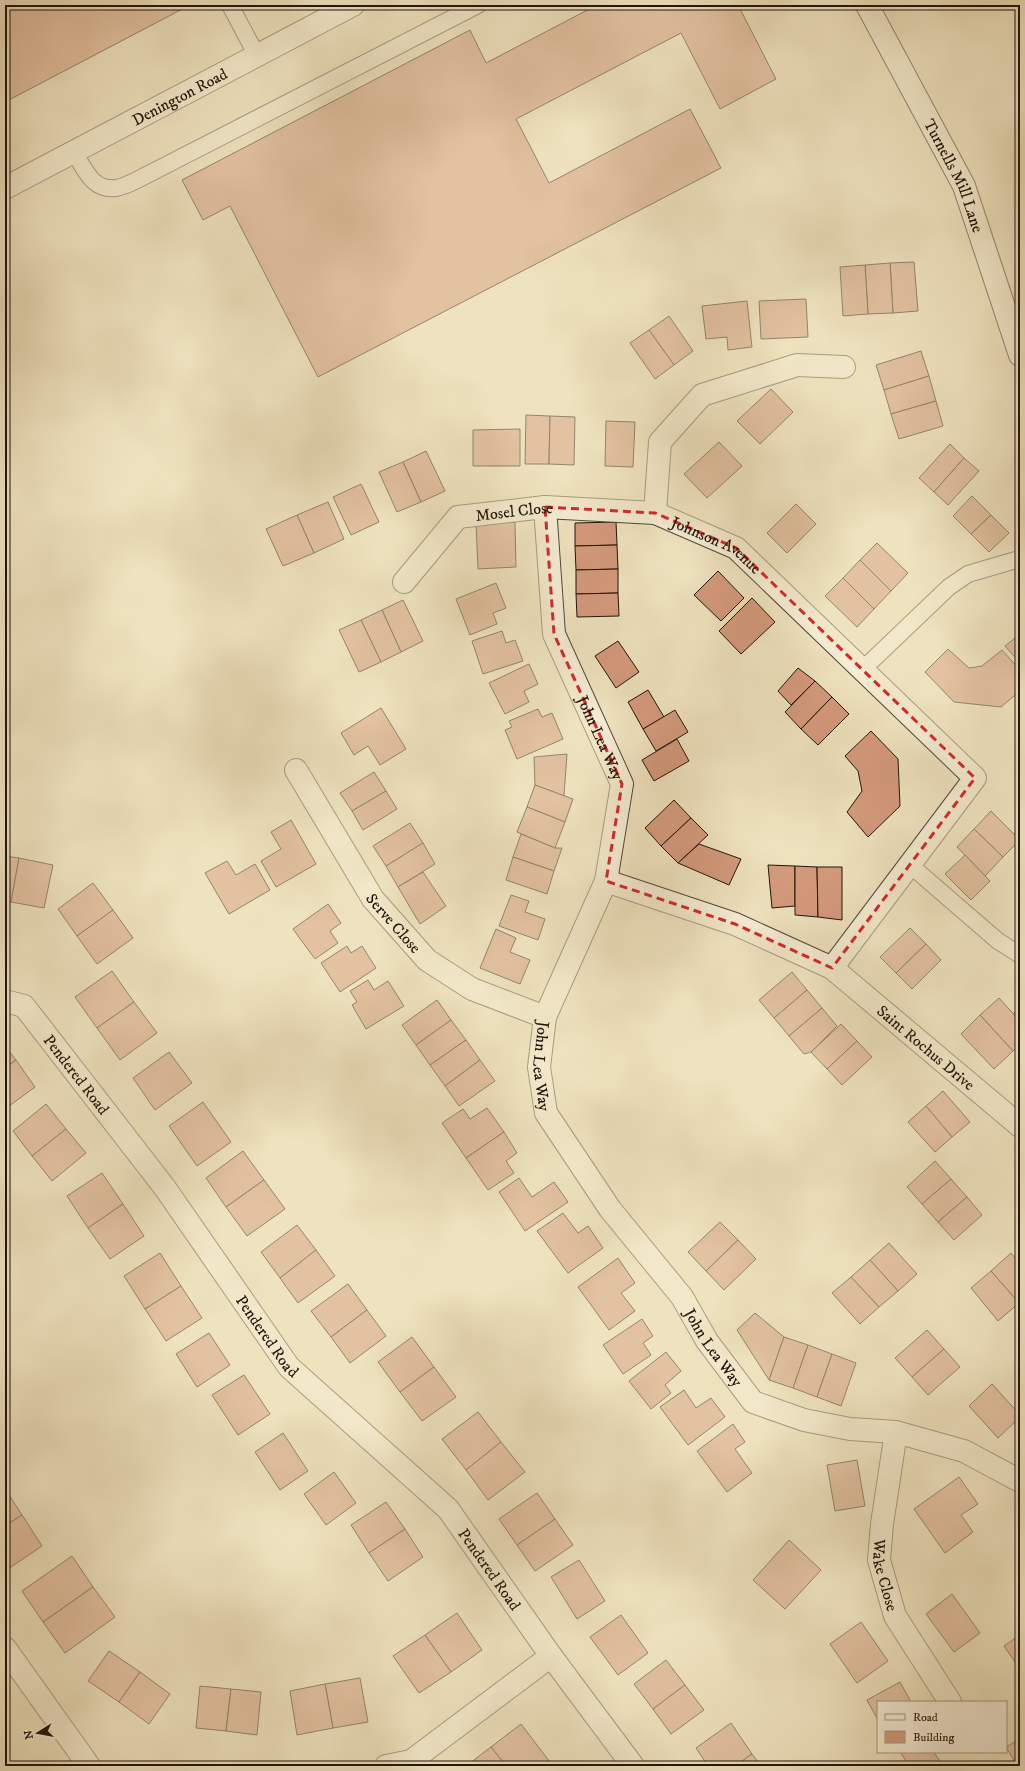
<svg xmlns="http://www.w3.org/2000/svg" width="1025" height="1771" font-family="'IM FELL DW Pica',serif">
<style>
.building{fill:#d49a7c;stroke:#1e140b}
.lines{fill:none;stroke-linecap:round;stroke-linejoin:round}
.service-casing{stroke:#524838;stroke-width:18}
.minor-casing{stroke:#524838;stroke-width:24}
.secondary-casing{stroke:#1e140b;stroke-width:24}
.service{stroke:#f5edd5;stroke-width:16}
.minor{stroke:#f5edd5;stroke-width:22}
.secondary{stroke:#f5edd5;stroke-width:22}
.marked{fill:none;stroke:#d62828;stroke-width:3;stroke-dasharray:8 5;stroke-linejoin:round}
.labels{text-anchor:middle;stroke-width:4;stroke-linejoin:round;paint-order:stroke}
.street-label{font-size:16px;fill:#1e140b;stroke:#f5edd5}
</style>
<rect width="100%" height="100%" fill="#efe3bf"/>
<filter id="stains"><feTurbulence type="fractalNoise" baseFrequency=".005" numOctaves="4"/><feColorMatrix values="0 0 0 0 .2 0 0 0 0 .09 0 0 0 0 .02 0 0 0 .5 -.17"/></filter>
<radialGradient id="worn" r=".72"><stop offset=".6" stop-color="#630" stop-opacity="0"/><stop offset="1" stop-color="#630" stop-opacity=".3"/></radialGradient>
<g class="building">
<path d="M5,5H190L5,102Z"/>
<path d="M597,5H738L776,79L720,109L681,33L516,119L549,183L690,109L721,168L318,377L230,206L203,220L182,180L470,30L486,63Z"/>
<path d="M914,262L918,311L893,313L890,263Z"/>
<path d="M890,263L893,313L868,314L865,265Z"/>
<path d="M865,265L868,314L843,316L840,267Z"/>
<path d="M806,299L808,337L761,339L759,301Z"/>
<path d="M747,301L752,347L728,350L727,337L706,339L702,306Z"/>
<path d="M669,316L693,351L674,365L649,330Z"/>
<path d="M649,330L674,365L655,379L630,343Z"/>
<path d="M921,351L929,376L884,390L876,365Z"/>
<path d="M929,376L936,401L891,414L884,390Z"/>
<path d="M771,389L793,412L760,444L737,421Z"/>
<path d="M936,401L943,426L899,439L891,414Z"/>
<path d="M526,415L550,416L549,464H525Z"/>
<path d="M550,416L575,417L574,465L549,464Z"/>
<path d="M606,421L635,422L633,467L605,466Z"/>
<path d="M520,429V466H473V430Z"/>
<path d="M719,442L742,466L707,498L684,474Z"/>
<path d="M950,444L964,458L934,492L919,478Z"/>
<path d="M426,451L445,491L421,502L403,462Z"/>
<path d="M964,458L979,471L948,505L934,492Z"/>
<path d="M403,462L421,502L397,512L379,472Z"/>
<path d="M361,484L379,522L351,535L333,497Z"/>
<path d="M972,496L991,515L971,534L953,516Z"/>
<path d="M328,502L344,539L314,553L297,515Z"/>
<path d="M796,504L816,524L787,553L767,533Z"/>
<path d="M297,515L314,553L283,566L266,529Z"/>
<path d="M991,515L1009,533L989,552L971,534Z"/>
<path d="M515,522L516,567L478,569L476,524Z"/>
<path d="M616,522L617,545L575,546V523Z"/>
<path d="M877,543L908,573L891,591L860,560Z"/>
<path d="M617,545L618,569L576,570L575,546Z"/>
<path d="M860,560L891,591L874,609L843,578Z"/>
<path d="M618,569V593L576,594V570Z"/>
<path d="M718,571L744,598L721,621L694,595Z"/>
<path d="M843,578L874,609L857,627L825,596Z"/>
<path d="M496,583L506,608L493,613L497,624L470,635L456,599Z"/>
<path d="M618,593L619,616L577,617L576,594Z"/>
<path d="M752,598L775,622L741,654L719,631Z"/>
<path d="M403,600L423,641L401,652L382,610Z"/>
<path d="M382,610L401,652L381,662L361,620Z"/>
<path d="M361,620L381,662L359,672L339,630Z"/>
<path d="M502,631L506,643L515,640L523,661L483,674L472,641Z"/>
<path d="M1020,634V663L1005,646Z"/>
<path d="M618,641L639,672L616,688L595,656Z"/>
<path d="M948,649L969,668L982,666L1002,650L1020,670V691L1001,707L954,702L925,672Z"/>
<path d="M529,664L538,684L524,691L529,702L505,714L489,683Z"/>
<path d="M798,668L815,681L791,705L778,691Z"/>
<path d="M815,681L832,697L801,729L785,712Z"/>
<path d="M648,690L664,717L643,729L628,702Z"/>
<path d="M832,697L849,714L818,745L801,729Z"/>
<path d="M381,708L406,749L380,765L368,746L354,755L341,733Z"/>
<path d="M538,709L542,717L552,713L563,739L517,759L505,730L512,727L509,721Z"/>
<path d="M675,710L688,732L656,751L643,729Z"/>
<path d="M871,731L898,759L900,806L868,837L847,812L862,791L858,771L845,756Z"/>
<path d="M677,739L689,761L654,781L642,760Z"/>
<path d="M567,754L564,796L535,785L534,757Z"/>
<path d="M374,772L386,791L352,811L340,793Z"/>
<path d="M535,785L573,799L565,822L527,807Z"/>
<path d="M386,791L397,809L363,830L352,811Z"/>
<path d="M674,800L691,818L661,846L645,828Z"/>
<path d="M527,807L565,822L555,848L517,832Z"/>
<path d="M991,811L1020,840L1003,857L974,829Z"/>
<path d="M691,818L708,835L678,863L661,846Z"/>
<path d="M291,820L316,864L276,887L261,861L281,849L271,832Z"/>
<path d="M410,823L423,843L386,866L373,846Z"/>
<path d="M974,829L1003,857L985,876L957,847Z"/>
<path d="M521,834L555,848H562L554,871L513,857Z"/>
<path d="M423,843L435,864L398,887L386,866Z"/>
<path d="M699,844L741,859L729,885L678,863Z"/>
<path d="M965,855L990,881L971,900L945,874Z"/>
<path d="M5,856L19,858L11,902L5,901Z"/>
<path d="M513,857L554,871L547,894L506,880Z"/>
<path d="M19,858L53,865L44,908L11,902Z"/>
<path d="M227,861L236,875L255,864L270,890L229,914L205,873Z"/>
<path d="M768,865L795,866V906L772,908Z"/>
<path d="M795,866L817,867L818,917L795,915Z"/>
<path d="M817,867H842V920L818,917Z"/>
<path d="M423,872L446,906L420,924L398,887Z"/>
<path d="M93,883L113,910L77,936L58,909Z"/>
<path d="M511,895L529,901L525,912L545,919L538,940L499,926Z"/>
<path d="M328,904L341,923L330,931L338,943L315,959L293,929Z"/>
<path d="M113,910L133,938L97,964L77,936Z"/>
<path d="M910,928L926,944L896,973L880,957Z"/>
<path d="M496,929L516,938L510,952L530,960L520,984L480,968Z"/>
<path d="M926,944L941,960L912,989L896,973Z"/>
<path d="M347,946L351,953L362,946L376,968L340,992L321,963Z"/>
<path d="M112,971L134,1002L97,1028L75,997Z"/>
<path d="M792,972L807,990L774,1018L759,1000Z"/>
<path d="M368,980L374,990L388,981L404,1006L366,1029L352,1005L357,1002L350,991Z"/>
<path d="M807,990L822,1008L789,1036L774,1018Z"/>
<path d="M999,998L1020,1021V1044L1013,1051L980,1015Z"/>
<path d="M437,1000L451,1020L416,1045L402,1025Z"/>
<path d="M134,1002L157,1033L120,1060L97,1028Z"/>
<path d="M1020,1007V1021L1013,1014Z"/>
<path d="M822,1008L837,1026L811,1052L804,1054L789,1036Z"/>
<path d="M980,1015L1013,1051L994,1069L961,1034Z"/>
<path d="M451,1020L466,1040L430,1065L416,1045Z"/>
<path d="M841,1024L857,1041L827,1069L811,1052Z"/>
<path d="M466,1040L480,1060L445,1086L430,1065Z"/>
<path d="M857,1041L872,1057L842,1085L827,1069Z"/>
<path d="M5,1046L16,1060L5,1068Z"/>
<path d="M169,1052L192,1083L155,1110L133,1078Z"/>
<path d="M16,1060L35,1087L5,1109V1068Z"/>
<path d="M480,1060L495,1081L459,1106L445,1086Z"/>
<path d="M943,1091L970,1122L952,1137L926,1106Z"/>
<path d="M203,1102L231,1142L197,1166L169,1126Z"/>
<path d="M46,1104L66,1129L32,1156L13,1131Z"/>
<path d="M926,1106L952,1137L935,1152L908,1122Z"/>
<path d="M487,1108L504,1132L466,1158L442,1123L463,1109L470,1119Z"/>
<path d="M66,1129L86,1153L52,1181L32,1156Z"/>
<path d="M504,1132L517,1153L506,1161L514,1173L488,1190L466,1158Z"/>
<path d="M243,1151L264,1180L226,1207L206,1178Z"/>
<path d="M935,1161L951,1179L922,1204L907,1187Z"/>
<path d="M102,1173L123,1204L88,1228L67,1196Z"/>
<path d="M519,1178L532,1197L554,1182L568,1202L525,1231L499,1192Z"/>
<path d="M951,1179L967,1197L938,1222L922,1204Z"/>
<path d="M264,1180L285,1209L247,1236L226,1207Z"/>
<path d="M967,1197L982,1215L954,1240L938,1222Z"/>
<path d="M123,1204L144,1236L110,1259L88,1228Z"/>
<path d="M563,1213L578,1233L588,1226L603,1248L568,1273L537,1231Z"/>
<path d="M720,1222L738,1240L706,1271L688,1252Z"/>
<path d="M297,1225L316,1250L280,1278L261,1252Z"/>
<path d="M738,1240L756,1259L724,1290L706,1271Z"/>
<path d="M889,1243L917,1274L898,1291L870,1260Z"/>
<path d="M316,1250L335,1276L298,1303L280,1278Z"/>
<path d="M160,1253L181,1286L145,1309L124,1276Z"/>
<path d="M1011,1253L1020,1264V1302L1019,1303L991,1271Z"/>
<path d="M618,1258L635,1283L621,1293L635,1311L609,1330L578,1287Z"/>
<path d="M870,1260L898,1291L879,1307L851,1277Z"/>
<path d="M991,1271L1019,1303L998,1321L971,1288Z"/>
<path d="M851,1277L879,1307L860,1324L832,1293Z"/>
<path d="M348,1284L367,1310L331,1337L311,1311Z"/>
<path d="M181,1286L202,1318L166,1341L145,1309Z"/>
<path d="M367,1310L386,1336L350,1363L331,1337Z"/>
<path d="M755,1313L784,1337L769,1380L737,1330Z"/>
<path d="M642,1319L653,1336L643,1343L651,1355L623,1374L603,1345Z"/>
<path d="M927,1330L944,1349L912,1377L895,1358Z"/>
<path d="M209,1333L230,1365L197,1387L176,1354Z"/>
<path d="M412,1337L434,1367L400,1392L378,1362Z"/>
<path d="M784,1337L808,1345L793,1388L769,1380Z"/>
<path d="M808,1345L832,1354L817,1397L793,1388Z"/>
<path d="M944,1349L960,1367L928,1395L912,1377Z"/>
<path d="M666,1352L681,1371L665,1385L671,1393L651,1409L629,1381Z"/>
<path d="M832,1354L856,1363L841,1406L817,1397Z"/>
<path d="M434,1367L456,1397L422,1421L400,1392Z"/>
<path d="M244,1375L270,1414L238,1435L212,1395Z"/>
<path d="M992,1384L1020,1415V1417L998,1438L969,1406Z"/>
<path d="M684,1390L696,1408L711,1398L725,1417L688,1445L660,1407Z"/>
<path d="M478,1412L501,1442L466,1470L442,1439Z"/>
<path d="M733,1424L745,1442L735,1449L752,1473L727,1492L697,1451Z"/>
<path d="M283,1433L308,1471L280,1490L255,1452Z"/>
<path d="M501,1442L525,1472L488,1500L466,1470Z"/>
<path d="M857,1460L865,1506L835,1511L827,1465Z"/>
<path d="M334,1472L356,1503L326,1525L304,1494Z"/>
<path d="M959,1477L978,1504L961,1515L973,1532L945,1553L914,1509Z"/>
<path d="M5,1489L22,1515L5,1526Z"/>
<path d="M537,1493L555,1519L517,1545L499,1519Z"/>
<path d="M386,1502L405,1529L369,1553L351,1525Z"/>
<path d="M22,1515L42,1546L5,1571V1526Z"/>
<path d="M555,1519L573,1545L535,1571L517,1545Z"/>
<path d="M405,1529L423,1557L388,1581L369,1553Z"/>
<path d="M789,1540L821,1570L785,1609L753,1580Z"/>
<path d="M72,1556L93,1587L43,1622L22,1591Z"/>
<path d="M579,1560L605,1601L577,1619L551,1577Z"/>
<path d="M93,1587L115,1617L65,1653L43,1622Z"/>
<path d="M952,1594L980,1633L954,1652L926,1614Z"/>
<path d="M457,1613L482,1650L451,1672L425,1635Z"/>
<path d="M621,1615L648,1653L618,1675L590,1637Z"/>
<path d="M861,1622L888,1661L857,1683L830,1644Z"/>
<path d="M425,1635L451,1672L419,1693L393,1656Z"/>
<path d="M1020,1635V1669L1004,1646Z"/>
<path d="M109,1651L140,1672L119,1702L88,1681Z"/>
<path d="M666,1660L685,1685L653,1709L634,1684Z"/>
<path d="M140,1672L170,1694L149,1724L119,1702Z"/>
<path d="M360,1678L368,1722L333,1728L325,1684Z"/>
<path d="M900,1682L911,1702H878V1720L867,1700Z"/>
<path d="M325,1684L333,1728L297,1735L290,1691Z"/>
<path d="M685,1685L704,1710L671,1734L653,1709Z"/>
<path d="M200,1686L231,1689L226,1731L196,1728Z"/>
<path d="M231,1689L261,1692L257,1735L226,1731Z"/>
<path d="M731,1723L752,1754L735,1766H708L696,1748Z"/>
<path d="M521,1724L553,1766H506L491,1747Z"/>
<path d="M1020,1739V1766H1017L1006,1747Z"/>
<path d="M491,1747L506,1766H466Z"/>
<path d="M902,1752H934L943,1766H909L901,1753Z"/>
<path d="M752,1754L761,1766H735Z"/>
</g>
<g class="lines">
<g class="service-casing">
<g id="service">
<path d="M230,5L257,56"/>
<path d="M74,152C85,169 92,191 116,188C123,187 131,183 137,180L478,5"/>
<path d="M862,670L949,587L968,574L1016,560"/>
<path d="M910,865L998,941L1020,955"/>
</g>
</g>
<g class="minor-casing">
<g id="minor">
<path id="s1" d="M5,188L353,5"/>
<path id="s2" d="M545,507L554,634L622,784L606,881L545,1017L539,1067L546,1113L610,1209L682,1297L707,1341L753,1402L804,1420L850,1429L896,1432L964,1451L1020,1481"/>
<path d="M655,513L660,442L702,395L797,365L844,367"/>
<path id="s3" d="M404,582L458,517L545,507L655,513L736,548L975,778L832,968L1020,1126"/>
<path id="s4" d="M296,770L373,899L427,960L472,989L545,1017"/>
<path d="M606,881L735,924L832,968"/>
<path id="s5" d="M5,1001L24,1006L165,1188L289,1367L448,1509L551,1656L633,1766"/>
<path id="s6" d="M896,1432L882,1524L879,1560L895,1616L950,1702"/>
<path d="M5,1648L89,1766"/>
<path d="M386,1766L411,1761L551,1656"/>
</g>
</g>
<g class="secondary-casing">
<g id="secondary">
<path id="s7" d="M867,5L964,186L1020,355"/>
</g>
</g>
<use href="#service" class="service"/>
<use href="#minor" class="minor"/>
<use href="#secondary" class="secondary"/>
</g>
<path d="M0 0H1025V1771H0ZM545,507L655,513L736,548L975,778L832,968L735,924L606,881L622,784L554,634Z" fill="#efe3bf" fill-opacity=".55" fill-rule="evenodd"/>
<path class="marked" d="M545,507L655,513L736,548L975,778L832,968L735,924L606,881L622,784L554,634Z"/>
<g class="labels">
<g class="street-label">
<text dy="6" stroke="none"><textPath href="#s1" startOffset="197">Denington Road</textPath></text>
<text dy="6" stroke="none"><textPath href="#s7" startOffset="192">Turnells Mill Lane</textPath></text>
<text dy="6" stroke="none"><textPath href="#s3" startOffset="141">Mosel Close</textPath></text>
<text dy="6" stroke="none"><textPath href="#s3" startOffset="352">Johnson Avenue</textPath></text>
<text dy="6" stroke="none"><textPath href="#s2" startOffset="241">John Lea Way</textPath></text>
<text dy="6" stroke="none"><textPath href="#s4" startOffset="182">Serve Close</textPath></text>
<text dy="6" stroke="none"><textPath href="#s3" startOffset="1063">Saint Rochus Drive</textPath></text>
<text dy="6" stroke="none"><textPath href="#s2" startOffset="589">John Lea Way</textPath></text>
<text dy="6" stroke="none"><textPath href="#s5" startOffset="106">Pendered Road</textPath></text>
<text dy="6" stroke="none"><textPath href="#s5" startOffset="430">Pendered Road</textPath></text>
<text dy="6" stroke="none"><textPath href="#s2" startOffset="925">John Lea Way</textPath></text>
<text dy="6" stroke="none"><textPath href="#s5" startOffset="754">Pendered Road</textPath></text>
<text dy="6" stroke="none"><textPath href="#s6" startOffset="145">Wake Close</textPath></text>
</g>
</g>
<rect width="1025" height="1771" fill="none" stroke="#efe3bf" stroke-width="20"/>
<rect x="6" y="6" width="1013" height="1759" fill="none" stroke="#1e140b" stroke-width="2"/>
<rect x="10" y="10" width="1005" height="1751" fill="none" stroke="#1e140b"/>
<rect x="877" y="1701" width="130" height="52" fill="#f5edd5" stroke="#9f9684"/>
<rect x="885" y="1714" width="20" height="6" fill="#f5edd5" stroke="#9f9684"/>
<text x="913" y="1721" font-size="12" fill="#1e140b">Road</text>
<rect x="885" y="1731" width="20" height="12" fill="#d49a7c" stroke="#9f9684"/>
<text x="913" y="1741" font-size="12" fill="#1e140b">Building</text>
<g transform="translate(38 1733) rotate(259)" stroke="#f5edd5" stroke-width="3" paint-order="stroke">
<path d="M0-3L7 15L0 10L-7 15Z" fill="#1e140b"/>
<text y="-6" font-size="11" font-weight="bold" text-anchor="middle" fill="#1e140b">N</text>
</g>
<rect width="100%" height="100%" filter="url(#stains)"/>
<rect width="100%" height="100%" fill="url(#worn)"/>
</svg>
